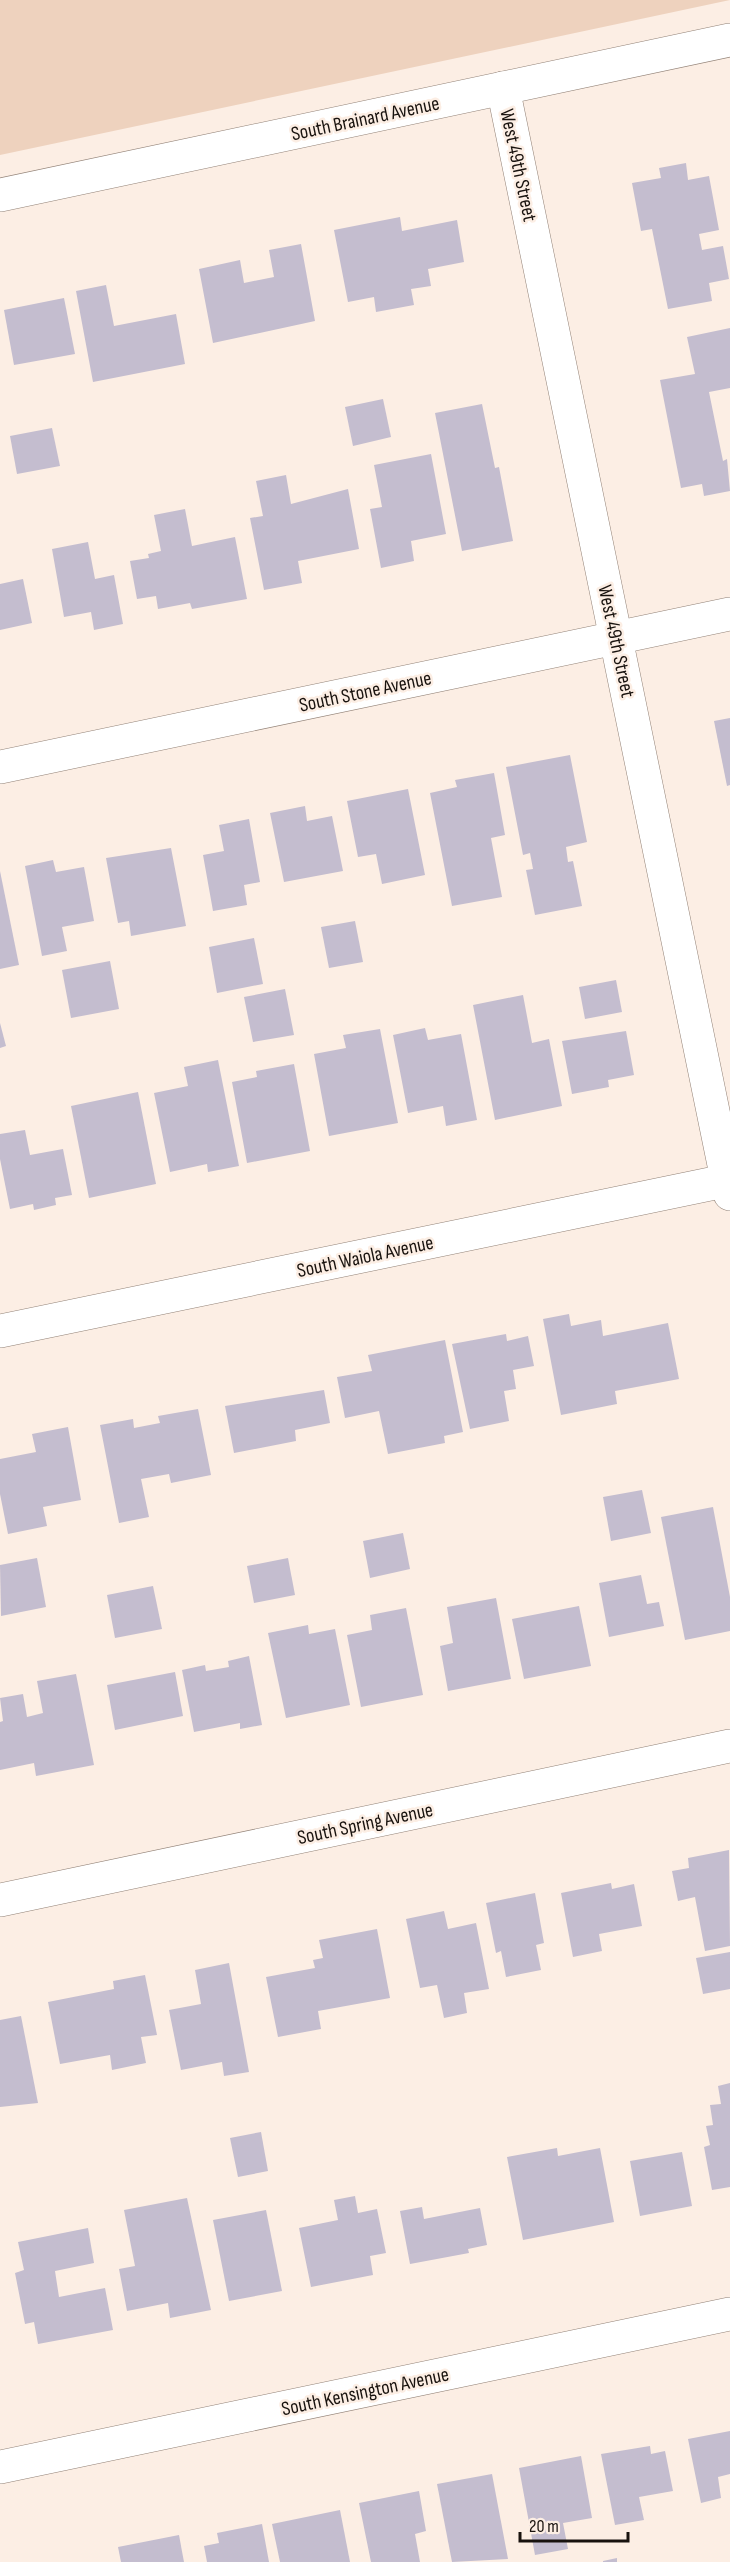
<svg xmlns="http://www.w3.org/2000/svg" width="730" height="2562" font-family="'Sofia Sans Condensed',sans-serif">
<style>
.green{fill:#eed2be}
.building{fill:#c4bdcf}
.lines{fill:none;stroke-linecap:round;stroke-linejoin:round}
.minor-casing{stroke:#928277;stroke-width:34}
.minor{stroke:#fff;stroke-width:33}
.labels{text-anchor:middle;stroke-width:5;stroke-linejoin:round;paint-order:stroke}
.street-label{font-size:20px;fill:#18120e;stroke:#fceee4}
</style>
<rect width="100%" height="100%" fill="#fceee4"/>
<path class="green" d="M0,0H730L0,155Z"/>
<g class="building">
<path d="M686,163L688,180L709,176L719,230L699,234L702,250L723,246L729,279L709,283L712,301L668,309L652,229L641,231L632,183L661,178L659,168Z"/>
<path d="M400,217L402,231L457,220L464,262L428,269L431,286L411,289L414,305L376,312L374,297L348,302L334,230Z"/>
<path d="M301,244L315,321L213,343L199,269L240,260L244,283L274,277L269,250Z"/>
<path d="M106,285L114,326L176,314L185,364L93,382L76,291Z"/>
<path d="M64,298L75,354L14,365L4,310Z"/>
<path d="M730,328V388L709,392L723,461L727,459L730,491L704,496L702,484L681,488L660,380L695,374L687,337Z"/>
<path d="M383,399L391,437L353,446L345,407Z"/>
<path d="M482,404L495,468L499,467L513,541L462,551L435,413Z"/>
<path d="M52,428L60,466L17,474L10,436Z"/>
<path d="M431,454L446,534L411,541L414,561L381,568L370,509L382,507L374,465Z"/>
<path d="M286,475L291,504L348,489L359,549L298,561L302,583L264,590L250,518L263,516L256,481Z"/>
<path d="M185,509L192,546L235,537L247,599L192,609L190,603L158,609L156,596L137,599L130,561L149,558L148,554L161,551L154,515Z"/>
<path d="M88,542L95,579L114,575L123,624L94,630L91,612L64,617L52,549Z"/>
<path d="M23,579L32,623L0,630V584Z"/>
<path d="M730,718V785L727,786L714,721Z"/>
<path d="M570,755L587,842L566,847L568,862L573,861L582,906L535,915L526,870L533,869L530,853L523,855L506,767Z"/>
<path d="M494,773L505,835L491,838L502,897L452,906L430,793L457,787L455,780Z"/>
<path d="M408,789L425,875L382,884L376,854L358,857L347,801Z"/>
<path d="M305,806L307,821L332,816L343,871L284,882L270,813Z"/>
<path d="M249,819L260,882L244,885L247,905L213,911L203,855L224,851L219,825Z"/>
<path d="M171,848L186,926L131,936L129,921L118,923L106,858Z"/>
<path d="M53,860L56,872L84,867L94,921L62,927L67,951L42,956L25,866Z"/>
<path d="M0,871L19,965L0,969Z"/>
<path d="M355,921L363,962L329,968L321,927Z"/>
<path d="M254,938L263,984L217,993L209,947Z"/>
<path d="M110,961L119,1009L71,1018L62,970Z"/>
<path d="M616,980L622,1012L585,1019L579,987Z"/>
<path d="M285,989L294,1035L253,1042L244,997Z"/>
<path d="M523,995L532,1043L549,1039L562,1106L495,1120L473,1005Z"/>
<path d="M0,1023L6,1046L0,1048Z"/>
<path d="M425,1028L428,1040L461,1034L477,1120L446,1126L443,1106L408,1113L393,1035Z"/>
<path d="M380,1029L398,1123L329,1136L314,1054L346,1048L343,1035Z"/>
<path d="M626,1031L634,1075L608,1080L609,1087L572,1094L562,1041Z"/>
<path d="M218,1060L239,1166L208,1172L207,1164L170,1172L154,1093L188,1086L184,1067Z"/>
<path d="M294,1064L310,1151L247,1163L232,1082L257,1077L256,1071Z"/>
<path d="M138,1092L156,1184L89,1198L71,1106Z"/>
<path d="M25,1130L30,1155L63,1149L72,1195L55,1198L56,1205L34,1210L33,1204L10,1209L0,1159V1134Z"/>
<path d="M569,1314L571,1326L601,1320L603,1336L668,1323L679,1379L615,1391L617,1404L561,1415L543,1319Z"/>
<path d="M506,1334L507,1341L528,1336L534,1366L513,1370L516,1389L504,1391L509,1421L470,1429L452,1344Z"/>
<path d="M445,1340L463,1432L444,1436L445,1443L388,1454L379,1411L345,1418L337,1377L372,1371L368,1355Z"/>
<path d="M324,1390L330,1423L295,1430L296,1441L234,1453L225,1406Z"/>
<path d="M198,1409L211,1475L171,1483L169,1474L141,1479L149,1517L119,1523L100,1425L133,1419L134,1428L160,1423L158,1416Z"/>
<path d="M68,1427L81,1500L43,1507L47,1526L8,1534L0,1494V1459L36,1452L32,1434Z"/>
<path d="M642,1490L651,1533L611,1541L603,1497Z"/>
<path d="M713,1507L730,1597V1631L685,1640L661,1517Z"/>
<path d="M403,1533L410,1569L370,1578L363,1541Z"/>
<path d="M37,1558L46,1607L1,1616L0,1565Z"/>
<path d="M288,1558L295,1595L254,1603L247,1566Z"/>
<path d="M641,1575L647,1604L659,1602L664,1626L609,1637L599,1583Z"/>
<path d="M153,1586L162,1629L115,1638L107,1595Z"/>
<path d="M496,1598L511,1679L448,1691L440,1646L453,1643L447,1607Z"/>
<path d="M579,1606L591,1666L524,1679L512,1619Z"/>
<path d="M406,1608L423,1695L361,1707L347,1635L372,1630L370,1615Z"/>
<path d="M308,1625L309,1634L335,1629L350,1705L286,1718L268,1633Z"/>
<path d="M249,1656L262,1725L240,1729V1723L194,1732L182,1670L205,1665L206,1671L229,1667L228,1661Z"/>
<path d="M175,1672L183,1716L115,1730L107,1685Z"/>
<path d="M76,1674L94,1765L36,1776L34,1763L0,1770V1722L3,1721L0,1698L23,1694L27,1717L43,1713L37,1681Z"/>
<path d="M729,1850L730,1946L705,1951L695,1897L678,1901L672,1871L689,1868L688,1858Z"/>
<path d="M611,1883L612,1889L634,1884L642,1926L599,1934L602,1951L573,1957L561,1893Z"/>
<path d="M535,1893L544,1943L536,1945L541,1970L506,1977L501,1951L496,1953L486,1903Z"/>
<path d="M444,1911L448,1929L476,1923L489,1989L464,1993L467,2013L444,2018L437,1985L420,1988L406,1919Z"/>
<path d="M377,1929L390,1998L318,2011L321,2029L278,2037L266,1977L315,1968L313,1960L323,1958L319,1940Z"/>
<path d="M730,1952V1989L703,1994L696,1958Z"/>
<path d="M229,1963L249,2072L224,2076L222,2062L181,2070L169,2010L201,2004L195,1970Z"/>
<path d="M145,1975L157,2035L141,2037L146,2063L112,2070L110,2055L60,2064L48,2002L114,1989L113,1981Z"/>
<path d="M21,2016L38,2103L0,2107V2020Z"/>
<path d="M730,2083V2187L712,2190L704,2147L710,2145L706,2126L713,2125L710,2105L721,2104L718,2086Z"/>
<path d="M261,2132L268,2171L238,2177L230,2138Z"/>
<path d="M557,2148L558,2156L600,2148L614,2222L523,2240L507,2157Z"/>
<path d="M682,2152L692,2206L640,2216L630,2161Z"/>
<path d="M355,2196L358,2213L377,2209L386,2253L370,2256L373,2275L311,2287L299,2228L338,2220L334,2200Z"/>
<path d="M187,2198L211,2310L170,2318L168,2303L127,2311L119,2269L135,2266L124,2210Z"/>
<path d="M422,2207L424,2219L480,2208L487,2245L468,2249L469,2253L410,2264L400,2211Z"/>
<path d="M266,2210L282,2291L229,2301L213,2220Z"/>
<path d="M88,2228L94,2263L55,2271L59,2297L105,2288L113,2330L38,2344L34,2322L25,2324L15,2273L24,2270L18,2242Z"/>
<path d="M730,2431V2474L718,2477L721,2498L701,2503L688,2439Z"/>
<path d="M650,2446L651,2454L665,2451L673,2491L639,2497L644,2520L615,2525L601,2454Z"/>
<path d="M581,2456L592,2518L563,2523L568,2549L535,2555L519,2468Z"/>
<path d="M492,2474L508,2559L452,2562L437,2484Z"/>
<path d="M419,2491L426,2531L415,2534L420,2562H371L359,2503Z"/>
<path d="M340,2510L350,2562H280L272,2524Z"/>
<path d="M262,2524L269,2562H207L204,2546L219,2543L217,2533Z"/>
<path d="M179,2535L184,2562H121L118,2547Z"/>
<path d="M617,2558V2562H603V2561Z"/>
</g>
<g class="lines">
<g class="minor-casing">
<g id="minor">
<path d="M503,88L730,1194"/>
<path d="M0,195L730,40"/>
<path d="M0,767L730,614"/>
<path d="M0,1331L730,1180"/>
<path d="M0,1900L730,1746"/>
<path d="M0,2467L730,2314"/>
</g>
</g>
<use href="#minor" class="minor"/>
</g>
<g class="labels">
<g class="street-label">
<text transform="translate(365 118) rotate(-12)" y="7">South Brainard Avenue</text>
<text transform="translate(519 165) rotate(78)" y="7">West 49th Street</text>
<text transform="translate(617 641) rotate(78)" y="7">West 49th Street</text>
<text transform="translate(365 691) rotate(-12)" y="7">South Stone Avenue</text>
<text transform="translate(365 1256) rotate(-12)" y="7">South Waiola Avenue</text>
<text transform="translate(365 1823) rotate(-12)" y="7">South Spring Avenue</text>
<text transform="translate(365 2391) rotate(-12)" y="7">South Kensington Avenue</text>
</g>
</g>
<path d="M520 2532v9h108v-9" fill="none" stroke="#18120e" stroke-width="3"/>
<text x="529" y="2532" font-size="18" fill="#18120e" stroke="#fceee4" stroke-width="4.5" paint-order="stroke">20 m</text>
</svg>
